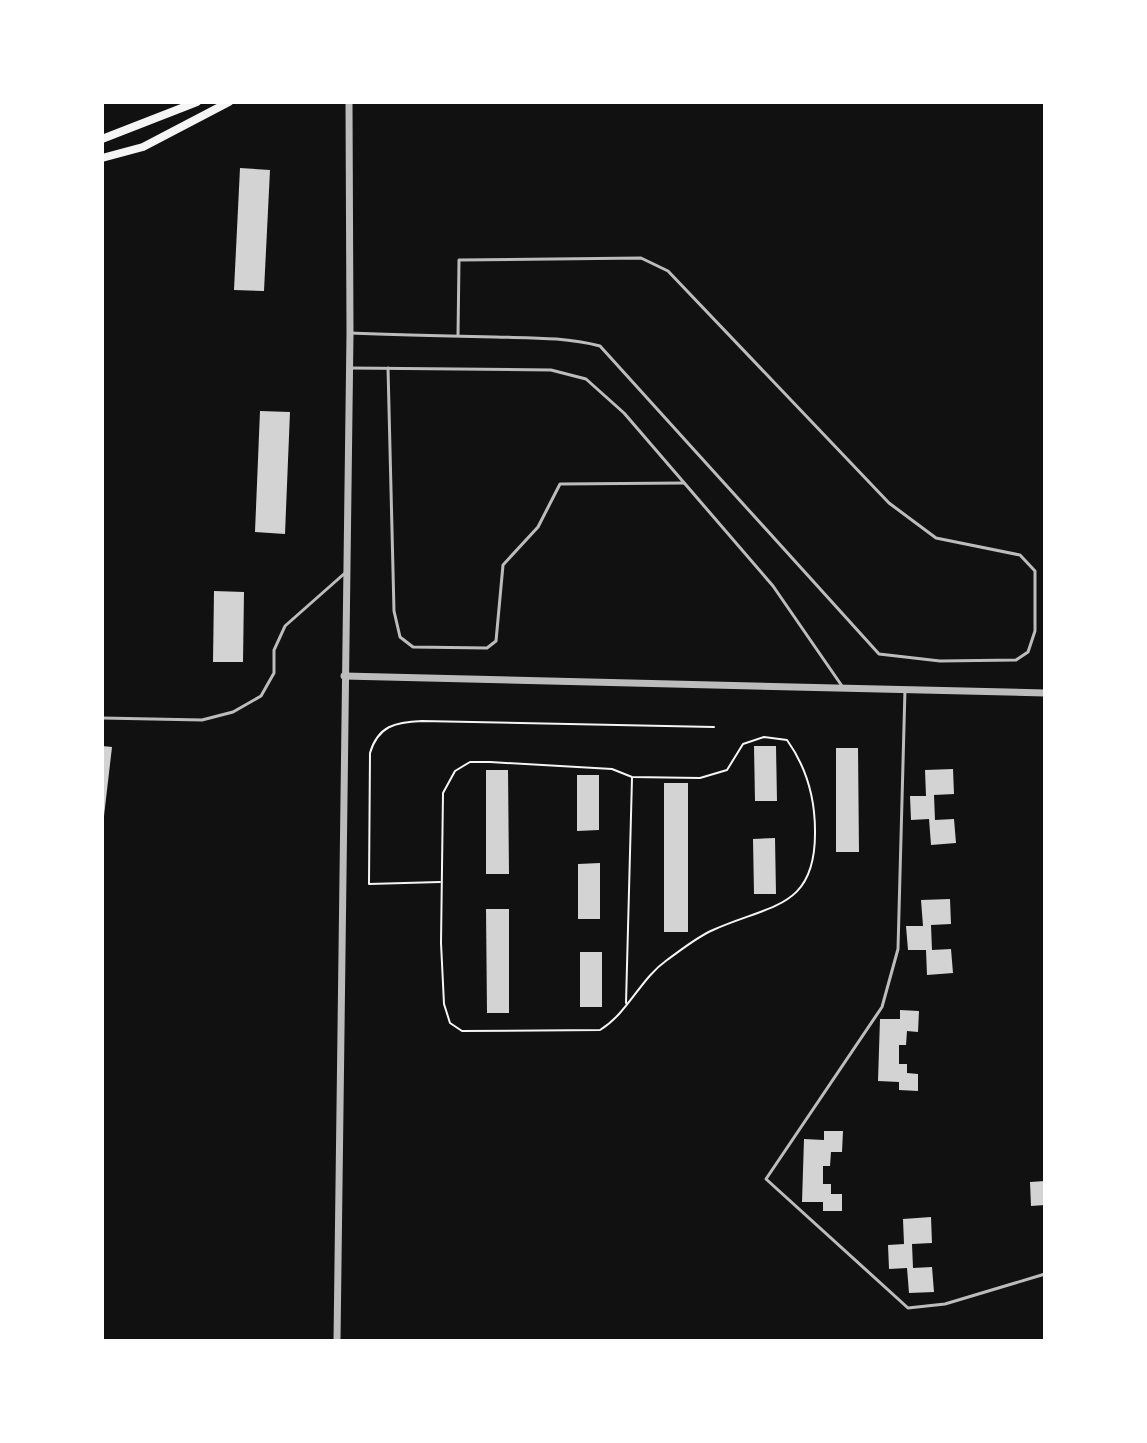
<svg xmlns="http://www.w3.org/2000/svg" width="1147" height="1443" font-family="'Alegreya Sans',sans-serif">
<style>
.building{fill:#d3d3d3}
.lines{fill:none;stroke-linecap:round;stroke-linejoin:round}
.path{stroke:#f5f5f5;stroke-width:2}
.service{stroke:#bcbcbc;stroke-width:3}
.tertiary{stroke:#bcbcbc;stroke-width:7}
.secondary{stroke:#f5f5f5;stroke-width:8}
</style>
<rect width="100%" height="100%" fill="#111"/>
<g class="building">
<path d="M240,168L270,170L264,291L234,290Z"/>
<path d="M260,411L290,412L285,534L255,532Z"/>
<path d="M214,591L244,592L243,662H213Z"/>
<path d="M102,746L112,747L104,816H102Z"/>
<path d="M754,746H776L777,801H755Z"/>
<path d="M836,748H858L859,852H836Z"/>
<path d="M953,769L954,794L934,795L935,820L954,819L956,843L931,845L929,819L911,820L910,796H926L925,770Z"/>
<path d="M486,770H508L509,874H486Z"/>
<path d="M577,775H599V830L577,831Z"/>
<rect x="664" y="783" width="24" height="149"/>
<path d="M775,838L776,894H754L753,839Z"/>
<path d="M600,863V919H578V864Z"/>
<path d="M950,899L951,924L931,925L932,950L951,949L953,973L927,975L926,950H908L906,926H923L921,900Z"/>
<path d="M486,909H509V1013H487Z"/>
<rect x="580" y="952" width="22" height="55"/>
<path d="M900,1010L919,1011L918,1032L907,1031L906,1045H899V1064H907V1073L918,1074V1091L899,1090V1082L878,1081L880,1019H900Z"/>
<path d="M824,1131H843L842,1152H831L830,1166H823V1184H831V1194H842V1211H823V1202H802L804,1139L824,1140Z"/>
<path d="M1045,1181V1205L1031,1206L1030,1182Z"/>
<path d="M931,1217L932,1243L912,1244L913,1268L932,1267L934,1292L909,1293L907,1268L889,1269L888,1245L904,1244L903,1219Z"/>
</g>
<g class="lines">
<g class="path">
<path d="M764,737L787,740C807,768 815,797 815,831C816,909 771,904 713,930C697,937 681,950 667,960C640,979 628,1013 600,1030L462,1031L450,1023L444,1004L441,943L443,793L455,771L470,762H490L612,769L632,777L700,778L727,770L743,744Z"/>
<path d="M440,882L369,884L370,753C378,726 395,722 422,721L714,727"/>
<path d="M626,1003L632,778"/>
</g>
<g class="service">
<path d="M350,333C399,335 447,336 495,337C531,338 565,337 600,346L879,654L940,661L1016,660L1028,652L1035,631V571L1020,555L936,538L889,503L668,271L641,258L459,260L458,336"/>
<path d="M350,368L551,370L586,379L624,413L773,586L842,686"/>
<path d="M388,368L394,611L400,637L413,647L487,648L496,641L503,565L538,527L560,484L684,483"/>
<path d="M905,689L898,949L882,1007L766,1179L908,1308L945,1304L1045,1274"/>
<path d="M102,718L202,720L233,712L261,696L274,673V650L285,626L345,573"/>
</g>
<g class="tertiary">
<path d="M344,676L1045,693"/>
<path d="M337,1341L350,333L349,102"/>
</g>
<g class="secondary">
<path d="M102,139L197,102"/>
<path d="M102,158L143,147L229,102"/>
</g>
</g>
<rect width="1147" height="1443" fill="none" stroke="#ffffff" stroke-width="208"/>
</svg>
